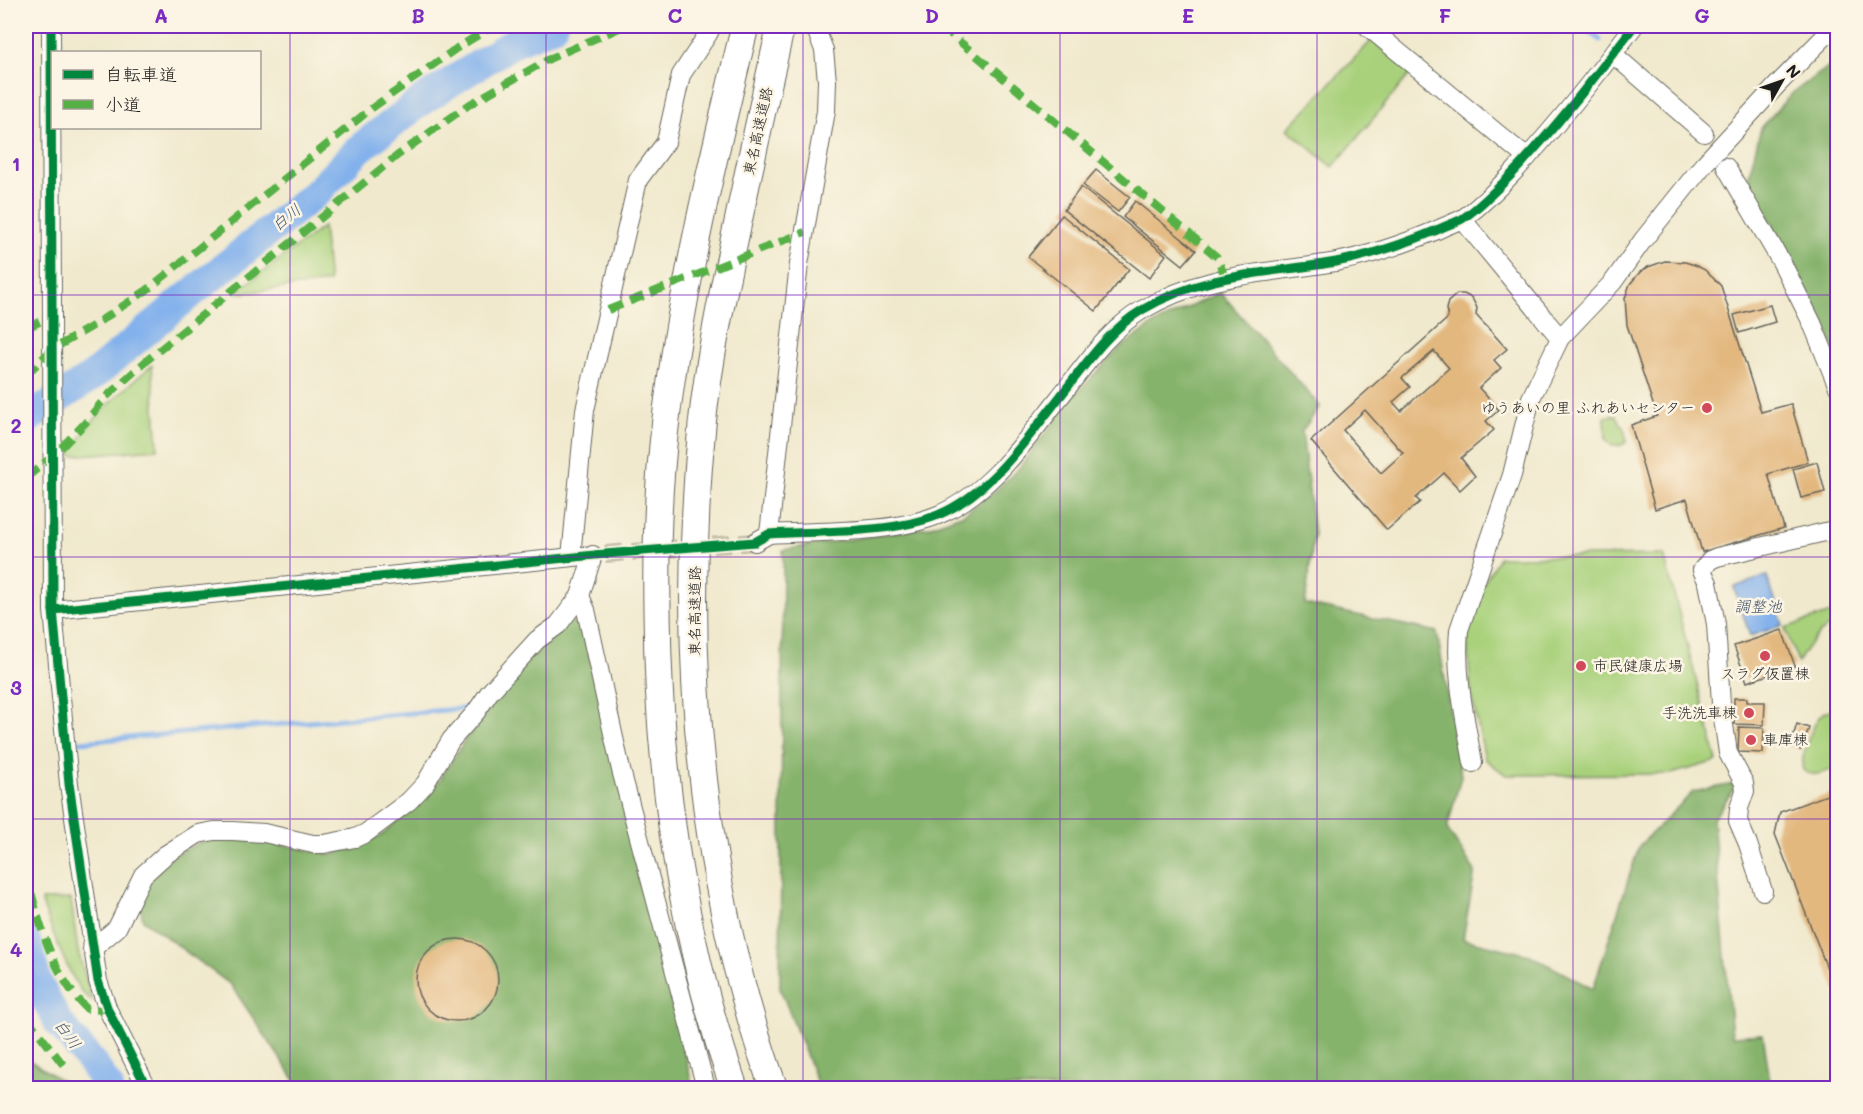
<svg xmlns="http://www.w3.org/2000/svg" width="1863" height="1114" font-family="Mali,'Klee One',sans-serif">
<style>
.green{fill:#a9d17c;stroke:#62764c;stroke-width:1.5}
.forest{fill:#86b36c;stroke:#516844;stroke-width:1.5}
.water{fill:#82b1ec;stroke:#4f6684;stroke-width:1.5}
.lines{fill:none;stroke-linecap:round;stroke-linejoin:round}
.stream{stroke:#82b1ec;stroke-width:5}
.river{stroke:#82b1ec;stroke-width:30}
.building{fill:#e3b87f;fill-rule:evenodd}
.minor-tunnel{stroke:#c6c0aa;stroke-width:18;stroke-dasharray:18 9;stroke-linecap:butt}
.minor-casing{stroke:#66645a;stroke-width:20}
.highway-casing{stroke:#66645a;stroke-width:29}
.minor{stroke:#fff;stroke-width:18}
.highway{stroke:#fff;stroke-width:27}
.quiet{stroke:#55b145;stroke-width:8;stroke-dasharray:15 8;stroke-linecap:butt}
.cycleway-casing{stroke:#fcf5e5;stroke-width:13}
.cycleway{stroke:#00873e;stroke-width:9}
.grid{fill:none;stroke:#7b2cbf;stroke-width:1.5;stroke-opacity:0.55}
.poi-dot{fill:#d1495b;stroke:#fcf5e5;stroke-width:2}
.labels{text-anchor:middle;stroke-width:5;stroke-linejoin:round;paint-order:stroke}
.street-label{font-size:15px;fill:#1c1c1c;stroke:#fcf5e5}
.poi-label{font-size:15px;fill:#1c1c1c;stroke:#fcf5e5;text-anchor:end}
.water-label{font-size:16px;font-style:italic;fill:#45586f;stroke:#fcf5e5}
.neatline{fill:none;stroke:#7b2cbf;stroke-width:2}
.grid-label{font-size:20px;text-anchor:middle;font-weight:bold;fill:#7b2cbf}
</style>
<rect width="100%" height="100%" fill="#fcf5e5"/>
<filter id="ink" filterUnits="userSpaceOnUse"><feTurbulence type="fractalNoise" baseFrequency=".0167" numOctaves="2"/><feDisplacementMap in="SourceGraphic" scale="12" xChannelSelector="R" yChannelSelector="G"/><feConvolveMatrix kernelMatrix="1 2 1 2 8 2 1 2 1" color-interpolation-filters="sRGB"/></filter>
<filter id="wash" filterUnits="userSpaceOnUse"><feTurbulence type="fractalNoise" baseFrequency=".008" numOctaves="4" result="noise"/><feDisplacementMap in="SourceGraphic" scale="24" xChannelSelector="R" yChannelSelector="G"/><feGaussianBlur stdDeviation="1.35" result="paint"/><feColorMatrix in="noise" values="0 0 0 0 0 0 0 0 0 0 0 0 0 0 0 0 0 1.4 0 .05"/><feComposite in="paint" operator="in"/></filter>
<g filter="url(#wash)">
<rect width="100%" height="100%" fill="#f0e9cd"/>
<g class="green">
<path d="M1372,40L1411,73L1333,167L1287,129Z"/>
<path d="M323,227L329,282L244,293L236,292Z"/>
<path d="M152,365L158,449L70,456C87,419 122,392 152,365Z"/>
<path d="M1616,415L1624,429L1627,441L1622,445L1612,446L1606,439L1605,417Z"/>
<path d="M1664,555L1717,761L1671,774L1506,775L1485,759L1471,693L1467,639L1471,605L1499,557Z"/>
<path d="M1837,611V623C1817,631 1808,645 1798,663L1785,628Z"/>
<path d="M1837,709V768C1826,771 1813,779 1803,770C1799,759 1814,720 1823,713C1828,710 1832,709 1837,709Z"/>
<path d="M71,899L78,951L92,1001C74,993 48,920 41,900Z"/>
</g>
<g class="forest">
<path d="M1837,63H1838L1837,356L1823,321L1748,178L1761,128L1791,94L1831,65Z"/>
<path d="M1220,292L1320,406L1302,431L1314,534L1305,604L1437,632L1461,776L1447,829L1475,871L1463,939L1530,955L1593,989L1639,846L1693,792L1738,783L1713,819L1732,1036L1763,1034L1771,1088H819L780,988L783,550L928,527L964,514L993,493L1019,468L1074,396L1120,348L1151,326Z"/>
<path d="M569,622L582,624L693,1088H300L231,985L143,920L138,895L167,859L210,837L264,841L332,855L382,835L438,783L465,740L503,687L550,638Z"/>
<path d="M26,1058L73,1088H26Z"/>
</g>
<path class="water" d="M1767,576L1783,625L1750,636L1734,587Z"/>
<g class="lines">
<g class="stream">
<path d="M1582,26L1600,40"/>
<path d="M80,742L469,708"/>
</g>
<g class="river">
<path d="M26,420L94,375L182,301L316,193L360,148L424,99L516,41L553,26"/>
<path d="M26,940L37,982L58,1022L92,1063L109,1088"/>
</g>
</g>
<g id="blocks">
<g class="building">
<path d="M1096,170L1130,197L1118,212L1083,185Z"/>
<path d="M1081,187L1166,255L1149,278L1064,210Z"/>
<path d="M1135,201L1196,250L1183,265L1123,217Z"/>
<path d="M1062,215L1129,269L1096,311L1028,257Z"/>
<path d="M1665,261L1685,262L1695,265L1705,270L1721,286L1761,412L1791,404L1808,462L1768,474L1784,528L1702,552L1687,499L1655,509L1631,425L1657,416L1627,325L1625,298L1630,284L1640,272L1648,267Z"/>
<path d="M1457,294H1464L1472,298L1477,308L1476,315L1507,349L1494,360L1501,368L1479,388L1499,410L1486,421L1494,430L1461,458L1475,476L1460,490L1444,473L1416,498L1420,502L1387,530L1311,441L1448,318L1446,309L1448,302ZM1434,351L1449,368L1401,411L1393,402L1410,387L1402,378ZM1365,410L1403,453L1381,473L1343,430Z"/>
<path d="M1770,305L1775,322L1739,333L1734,315Z"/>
<path d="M1817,462L1825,492L1801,498L1793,469Z"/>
<path d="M1838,628V646H1837L1831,631Z"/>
<path d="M1782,630L1795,666L1747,682L1734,646Z"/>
<path d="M1734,698H1747V702H1765L1764,725L1734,724Z"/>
<path d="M1797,724L1809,728L1801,750L1790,746Z"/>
<path d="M1739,727L1764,728L1763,753L1738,752Z"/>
<path d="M1838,791V994H1837L1775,834L1780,812Z"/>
<circle cx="457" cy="980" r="41"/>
</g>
</g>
</g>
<g filter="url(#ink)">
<use href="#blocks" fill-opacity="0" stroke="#66645a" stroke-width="1.5"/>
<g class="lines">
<path class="minor-tunnel" d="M605,554L755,542"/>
<g class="minor-casing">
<g id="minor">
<path d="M51,26L53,610L69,784L98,981L108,1010L147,1088"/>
<path d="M1367,26L1527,158"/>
<path d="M1613,54L1704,133"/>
<path d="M1726,167L1782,263L1812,323L1838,387"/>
<path d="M1462,219L1560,338"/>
<path d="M769,534L799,264L826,111L827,81L824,50L817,32V26"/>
<path d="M755,542L769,534C820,531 891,534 938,515C990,493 1025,441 1059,398C1084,367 1107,331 1142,310C1206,272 1267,274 1336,262C1372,255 1404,244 1437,230C1445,226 1454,223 1462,219C1479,208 1495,191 1509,177C1554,130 1595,77 1634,26"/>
<path d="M571,557L585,410L638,180L666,142L681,75L708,34L712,26"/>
<path d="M580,596L586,610L621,770L706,1088"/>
<path d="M53,610L583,556"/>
<path d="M1473,763C1465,718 1455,676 1459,630L1512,475L1531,398L1560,338L1613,282L1643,240L1704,164L1778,84L1835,26"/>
<path d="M1763,891L1748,844L1738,821L1739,808L1745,791L1744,783L1728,753L1721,704L1716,624L1708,583L1702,570L1710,560L1717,557L1838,529"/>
<path d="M92,949L117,928L143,875L165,855L198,834L214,831H233L264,833L313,844H324L355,838L366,833L409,801L425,784L451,740L476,712L489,693L537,640L558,625L580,596L593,555"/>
</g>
</g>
<g class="highway-casing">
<g id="highway">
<path d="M734,1088C680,932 658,774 657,609C656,546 658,482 666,419C682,286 714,155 745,26"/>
<path d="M774,1088C758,1047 746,1002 735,959C693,785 685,603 702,425C709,358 723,292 737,227C751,160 766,92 781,26"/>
</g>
</g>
<use href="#minor" class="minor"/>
<use href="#highway" class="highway"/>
<g class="quiet">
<path d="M941,26L1217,257L1225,277"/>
<path d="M608,310L805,232"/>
<path d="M26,328L51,317"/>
<path d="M26,375L51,350L91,327L147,290L372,108L457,48L493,26"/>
<path d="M26,478L54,455L85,423L106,397L146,361L398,155L470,104L498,88L551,58L624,26"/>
<path d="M26,872C38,919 51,974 87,1009L108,1010"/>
<path d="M26,1017L65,1067"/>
</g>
<g class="cycleway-casing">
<g id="cycleway">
<path d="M51,26L53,610L69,784L98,981L108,1010L147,1088"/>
<path d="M53,610L605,554L755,542L769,534C820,531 891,534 938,515C990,493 1025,441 1059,398C1084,367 1107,331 1142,310C1206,272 1267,274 1336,262C1372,255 1404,244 1437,230C1445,226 1454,223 1462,219C1479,208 1495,191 1509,177C1554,130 1595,77 1634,26"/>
</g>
</g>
<use href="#cycleway" class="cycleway"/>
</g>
</g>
<path class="grid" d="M290,26V1088M546,26V1088M803,26V1088M1060,26V1088M1317,26V1088M1573,26V1088M26,295H1838M26,557H1838M26,819H1838"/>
<g class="poi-dot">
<circle cx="1707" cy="408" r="6"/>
<circle cx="1765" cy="656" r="6"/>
<circle cx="1581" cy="666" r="6"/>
<circle cx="1749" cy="713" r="6"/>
<circle cx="1751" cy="740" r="6"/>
</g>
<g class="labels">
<g class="street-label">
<text transform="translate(758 131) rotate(-78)" y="5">東名高速道路</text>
<text transform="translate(695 611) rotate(-90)" y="5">東名高速道路</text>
</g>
<g class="poi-label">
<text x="1695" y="413">ゆうあいの里 ふれあいセンター</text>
<text x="1593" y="671" text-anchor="start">市民健康広場</text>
<text x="1765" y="679" text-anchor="middle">スラグ仮置棟</text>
<text x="1737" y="718">手洗洗車棟</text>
<text x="1763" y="745" text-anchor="start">車庫棟</text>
</g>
<g class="water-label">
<text transform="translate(286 217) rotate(-39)" y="6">白川</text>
<text x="1758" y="612">調整池</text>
<text transform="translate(68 1034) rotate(54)" y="6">白川</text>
</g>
</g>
<rect width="1863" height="1114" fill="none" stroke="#fcf5e5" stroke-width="66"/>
<rect x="51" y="51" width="210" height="78" fill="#fcf5e5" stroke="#a29e95" stroke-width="1.5"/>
<rect x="63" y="70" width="30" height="9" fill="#00873e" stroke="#a29e95" stroke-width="1.5"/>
<text x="105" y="81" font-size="18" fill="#1c1c1c">自転車道</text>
<rect x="63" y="100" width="30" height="9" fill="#55b145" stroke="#a29e95" stroke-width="1.5"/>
<text x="105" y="111" font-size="18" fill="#1c1c1c">小道</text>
<g transform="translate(1782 81) rotate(50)" stroke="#fcf5e5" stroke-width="4.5" paint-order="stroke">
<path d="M0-4.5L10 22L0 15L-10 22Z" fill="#1c1c1c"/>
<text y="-9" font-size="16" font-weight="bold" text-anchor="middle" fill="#1c1c1c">N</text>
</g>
<rect x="33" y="33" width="1797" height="1048" class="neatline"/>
<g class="grid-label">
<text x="161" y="23">A</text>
<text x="418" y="23">B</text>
<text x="675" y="23">C</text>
<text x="932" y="23">D</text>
<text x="1188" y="23">E</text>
<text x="1445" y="23">F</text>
<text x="1702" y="23">G</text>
<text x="16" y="171">1</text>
<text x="16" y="433">2</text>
<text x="16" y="695">3</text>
<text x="16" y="957">4</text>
</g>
</svg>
